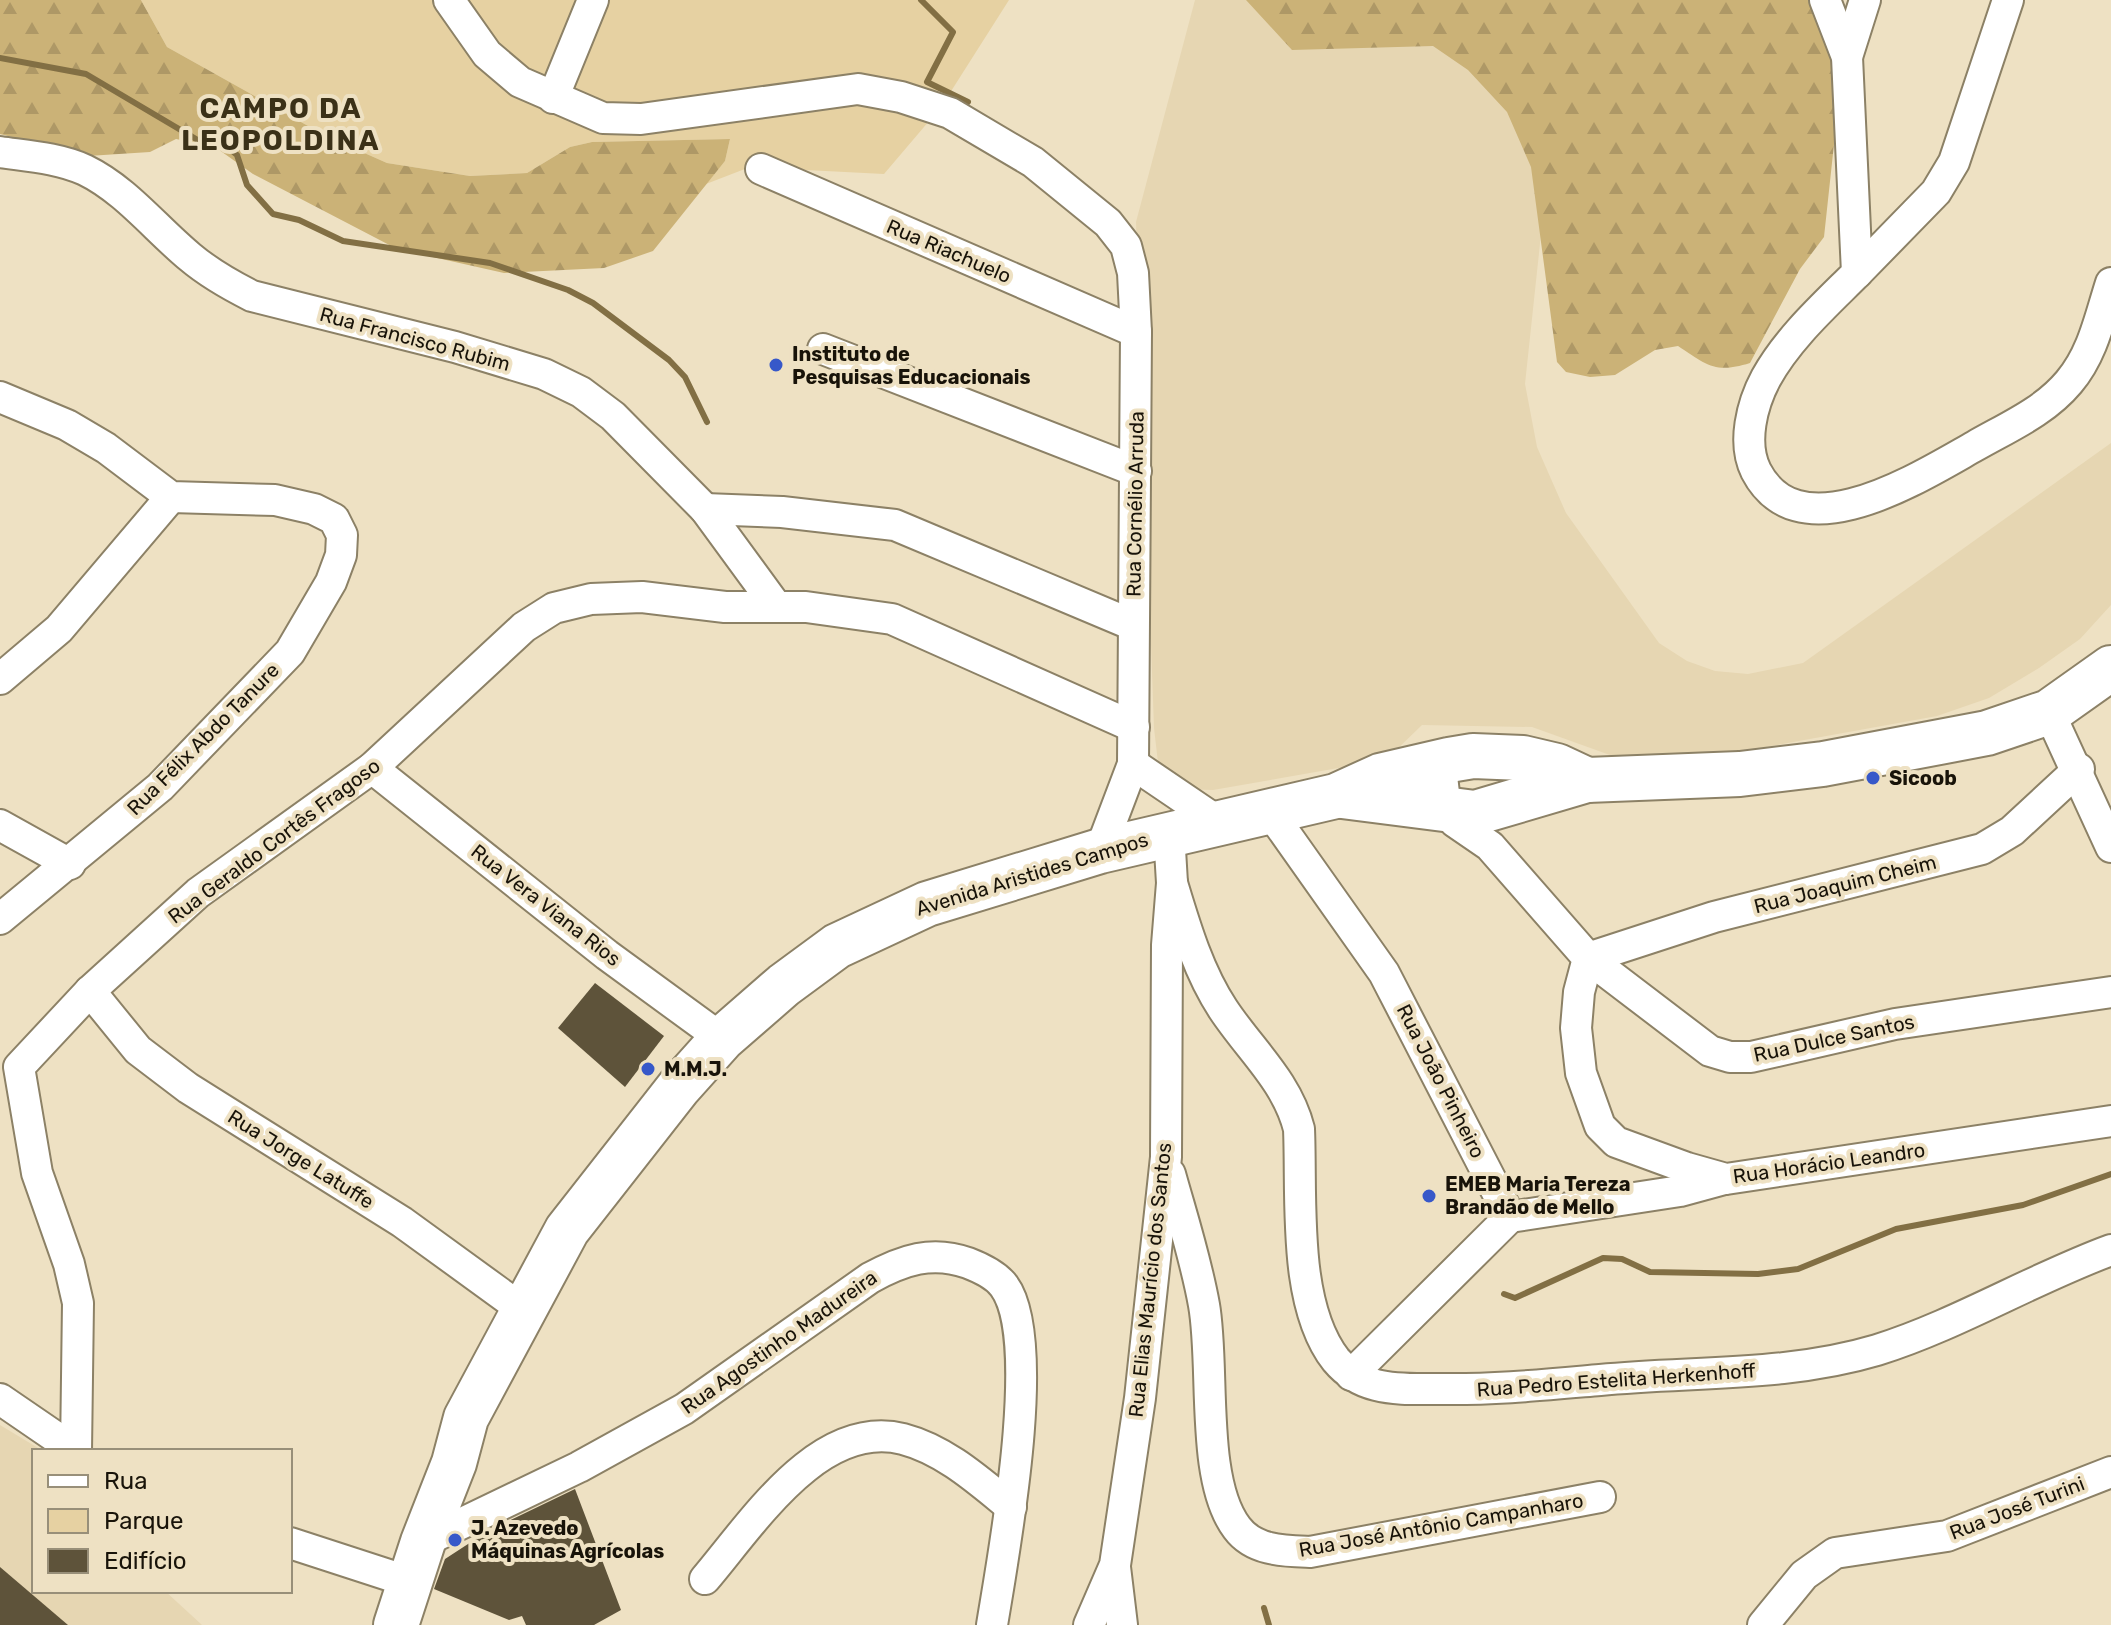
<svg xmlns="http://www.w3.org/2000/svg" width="2111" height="1625" font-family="Rubik,sans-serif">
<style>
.built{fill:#e6d6b2}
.green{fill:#e6d1a2}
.forest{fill:url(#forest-firs)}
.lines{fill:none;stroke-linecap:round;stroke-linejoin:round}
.stream{stroke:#826f44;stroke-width:6}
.building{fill:#5e533a}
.minor-casing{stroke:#8c8166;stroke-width:34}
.highway-casing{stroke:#8c8166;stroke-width:48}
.minor{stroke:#fff;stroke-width:30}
.highway{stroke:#fff;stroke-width:44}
.poi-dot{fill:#3758c9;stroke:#eee1c3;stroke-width:3}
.labels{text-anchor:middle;stroke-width:8;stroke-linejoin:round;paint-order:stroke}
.street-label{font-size:20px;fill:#181309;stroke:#eee1c3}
.poi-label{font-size:20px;font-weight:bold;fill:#181309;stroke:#eee1c3;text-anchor:start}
.district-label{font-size:28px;font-weight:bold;letter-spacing:2px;fill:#3b3118;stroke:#eee1c3}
</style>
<defs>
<pattern id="forest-firs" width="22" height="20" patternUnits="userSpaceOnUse" patternTransform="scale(2)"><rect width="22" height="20" fill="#cbb277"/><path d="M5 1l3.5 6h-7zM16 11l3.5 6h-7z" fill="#ae9866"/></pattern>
</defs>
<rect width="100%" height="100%" fill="#eee1c3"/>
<g class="built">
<path d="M1195,0H1248L1506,59L1532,104L1542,225L1525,384L1537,447L1566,513L1659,643L1687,661L1715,671L1748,674L1803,663L2111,443V605L2080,639L2039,668L1989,698L1937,716L1661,766L1621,759L1532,727L1422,725L1388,758L1367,763L1213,790L1178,789L1159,771L1154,728L1136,222Z"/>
<path d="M0,1425L43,1451H34V1591H165L202,1625H0Z"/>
</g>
<path class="green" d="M141,0H1009L941,107L884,174L750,167L706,184L725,161L730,139L592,142L570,147L527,173L470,176L387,163L326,136L167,47Z"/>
<g class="forest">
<path d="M0,0H141L167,47L326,136L387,163L470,176L527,173L570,147L592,142L730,139L725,161L653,251L604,268L504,273L397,249L253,174L215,147L176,139L150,152L88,156L0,134Z"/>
<path d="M1246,0H1817L1833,46L1835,135L1824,237L1800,269L1750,363C1715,374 1707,365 1678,346L1655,350L1615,375L1590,377L1566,372L1557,362L1531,167L1507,112L1468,70L1433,46L1292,50Z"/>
</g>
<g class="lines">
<g class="stream">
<path d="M921,0L953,32L927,82L968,102"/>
<path d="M0,58L86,74L201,142L230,149L237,155L247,185L273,214L299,220L343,241L490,263L568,290L593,303L669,360L685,377L707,422"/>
<path d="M1504,1294L1515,1298L1603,1258L1622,1259L1650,1272L1758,1274L1798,1269L1896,1229L2023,1205L2111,1174"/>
<path d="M1264,1608L1269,1625"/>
</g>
</g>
<g class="building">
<path d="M595,983L664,1036L625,1087L558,1028Z"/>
<path d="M575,1489L621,1610L594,1625H526L522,1616L509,1620L434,1589L445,1559L488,1531Z"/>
<path d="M0,1567L68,1625H0Z"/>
</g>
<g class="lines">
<g class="minor-casing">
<g id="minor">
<path d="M449,0L487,54L520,82L603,118L641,119L858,89L901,97L950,113L1033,162L1108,223L1126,246L1133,273L1136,332L1133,764L1100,851"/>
<path d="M1825,0L1847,57L1857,273C1825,305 1788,338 1766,378C1752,404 1742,443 1756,471C1799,554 1918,478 1975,446C2008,427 2044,412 2069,382C2093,354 2100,317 2111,283"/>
<path d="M1847,57L1865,0"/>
<path d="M553,98L593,0"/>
<path d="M0,152C28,156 59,158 85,170C126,190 155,228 190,257C209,273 230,285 252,296L455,347L544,374L581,392L613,416L705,509L776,606"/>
<path d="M761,169L1136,332"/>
<path d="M1857,273L1936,192L1954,162L2008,0"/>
<path d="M823,349L1136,471"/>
<path d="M0,397L67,425L106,448L171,497L275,500L314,509L334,519L342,535L341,555L331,582L290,652L160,787L0,919"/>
<path d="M705,509L782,512L895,525L1133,625"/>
<path d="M0,679L59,629L171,497"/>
<path d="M2049,712L2111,847"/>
<path d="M1449,760L1442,776L1446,811L1455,822L1490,846L1588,958L1579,992L1576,1028L1581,1073L1600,1126L1616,1142L1687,1168L1726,1179L2111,1121"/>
<path d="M1133,764L1217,821"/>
<path d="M372,768L607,955L722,1039"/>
<path d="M1268,809L1384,973L1510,1217"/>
<path d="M0,825L70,864"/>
<path d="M1172,883C1185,926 1198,971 1223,1009C1250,1050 1287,1081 1299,1129C1302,1197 1292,1304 1336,1360C1346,1372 1360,1381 1376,1385C1395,1390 1417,1389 1437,1389C1494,1390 1543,1385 1600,1380C1692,1371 1787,1377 1877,1350C1957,1325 2032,1279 2111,1250"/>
<path d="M1588,958L1710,1051L1730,1057H1751L1895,1024L2111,992"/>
<path d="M1588,958L1714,917L1982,849L2012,831L2079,769"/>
<path d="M90,991L138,1050L188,1088L402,1222L526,1312"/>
<path d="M1170,1174C1182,1217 1196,1260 1204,1305C1215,1366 1200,1480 1237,1528C1254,1551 1285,1551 1310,1552L1600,1497"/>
<path d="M1510,1217L1680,1191L1724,1179"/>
<path d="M1351,1375L1510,1217"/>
<path d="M0,1399L76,1451"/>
<path d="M76,1451L78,1303L69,1264L37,1173L19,1067L90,991L198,893L372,768L524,627L554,608L591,599L642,597L725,607H806L892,619L1134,727"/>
<path d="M423,1542L579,1467L684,1409L870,1278C903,1260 932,1250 968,1263C981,1268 996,1275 1004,1286C1044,1340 1003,1557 992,1625"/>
<path d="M290,1543L410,1582"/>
<path d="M1115,1567L1122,1625"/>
<path d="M705,1579C752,1524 819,1418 903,1439C945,1450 979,1481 1011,1507"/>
<path d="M1089,1625L1115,1565L1140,1398L1166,1157L1167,945L1172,883L1169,833"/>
<path d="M1763,1625L1804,1575L1835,1553L1947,1536L2111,1472"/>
</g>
</g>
<g class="highway-casing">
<g id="highway">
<path d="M1342,796L1475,813L1587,780L1740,774L1823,764L1987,733L2049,712L2111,668"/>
<path d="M396,1625L423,1542L454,1463L466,1418L567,1230L679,1087L722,1039L784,985L837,946L927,904L1100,851L1336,796L1380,776L1449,760L1473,756L1523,758L1557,766L1587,780"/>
</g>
</g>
<use href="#minor" class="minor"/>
<use href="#highway" class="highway"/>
</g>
<g class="poi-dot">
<circle cx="776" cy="365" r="8"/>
<circle cx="1873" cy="778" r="8"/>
<circle cx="648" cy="1069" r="8"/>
<circle cx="1429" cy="1196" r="8"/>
<circle cx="455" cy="1540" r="8"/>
</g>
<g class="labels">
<g class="street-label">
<text transform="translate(949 251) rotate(23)" y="7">Rua Riachuelo</text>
<text transform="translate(415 339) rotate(15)" y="7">Rua Francisco Rubim</text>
<text transform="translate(1135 504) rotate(-89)" y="7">Rua Cornélio Arruda</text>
<text transform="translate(203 739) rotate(-45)" y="7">Rua Félix Abdo Tanure</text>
<text transform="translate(274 841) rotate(-37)" y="7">Rua Geraldo Cortês Fragoso</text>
<text transform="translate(1032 874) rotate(-17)" y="7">Avenida Aristides Campos</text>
<text transform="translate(1845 884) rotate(-14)" y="7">Rua Joaquim Cheim</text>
<text transform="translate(546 905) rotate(38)" y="7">Rua Vera Viana Rios</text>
<text transform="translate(1834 1038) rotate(-12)" y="7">Rua Dulce Santos</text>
<text transform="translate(1441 1081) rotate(63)" y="7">Rua João Pinheiro</text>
<text transform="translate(301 1159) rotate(32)" y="7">Rua Jorge Latuffe</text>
<text transform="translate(1829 1163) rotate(-8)" y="7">Rua Horácio Leandro</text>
<text transform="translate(1150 1280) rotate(-84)" y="7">Rua Elias Maurício dos Santos</text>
<text transform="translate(779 1342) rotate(-35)" y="7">Rua Agostinho Madureira</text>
<text transform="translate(1616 1380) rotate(-4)" y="7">Rua Pedro Estelita Herkenhoff</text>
<text transform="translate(2017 1508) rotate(-21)" y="7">Rua José Turini</text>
<text transform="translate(1441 1525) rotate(-10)" y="7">Rua José Antônio Campanharo</text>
</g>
<g class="poi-label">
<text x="792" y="361">Instituto de<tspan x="792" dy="23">Pesquisas Educacionais</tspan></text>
<text x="1889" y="785">Sicoob</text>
<text x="664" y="1076">M.M.J.</text>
<text x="1445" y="1191">EMEB Maria Tereza<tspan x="1445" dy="23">Brandão de Mello</tspan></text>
<text x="471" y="1535">J. Azevedo<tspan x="471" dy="23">Máquinas Agrícolas</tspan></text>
</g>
<g class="district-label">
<text x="281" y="118">CAMPO DA<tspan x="281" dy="32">LEOPOLDINA</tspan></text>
</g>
</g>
<rect x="32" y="1449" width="260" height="144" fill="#eee1c3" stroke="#988f79" stroke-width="2"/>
<rect x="48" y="1475" width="40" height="12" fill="#ffffff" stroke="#988f79" stroke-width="2"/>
<text x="104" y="1489" font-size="24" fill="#181309">Rua</text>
<rect x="48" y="1509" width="40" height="24" fill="#e6d1a2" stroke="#988f79" stroke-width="2"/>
<text x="104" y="1529" font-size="24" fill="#181309">Parque</text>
<rect x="48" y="1549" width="40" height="24" fill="#5e533a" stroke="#988f79" stroke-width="2"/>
<text x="104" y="1569" font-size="24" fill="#181309">Edifício</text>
</svg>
